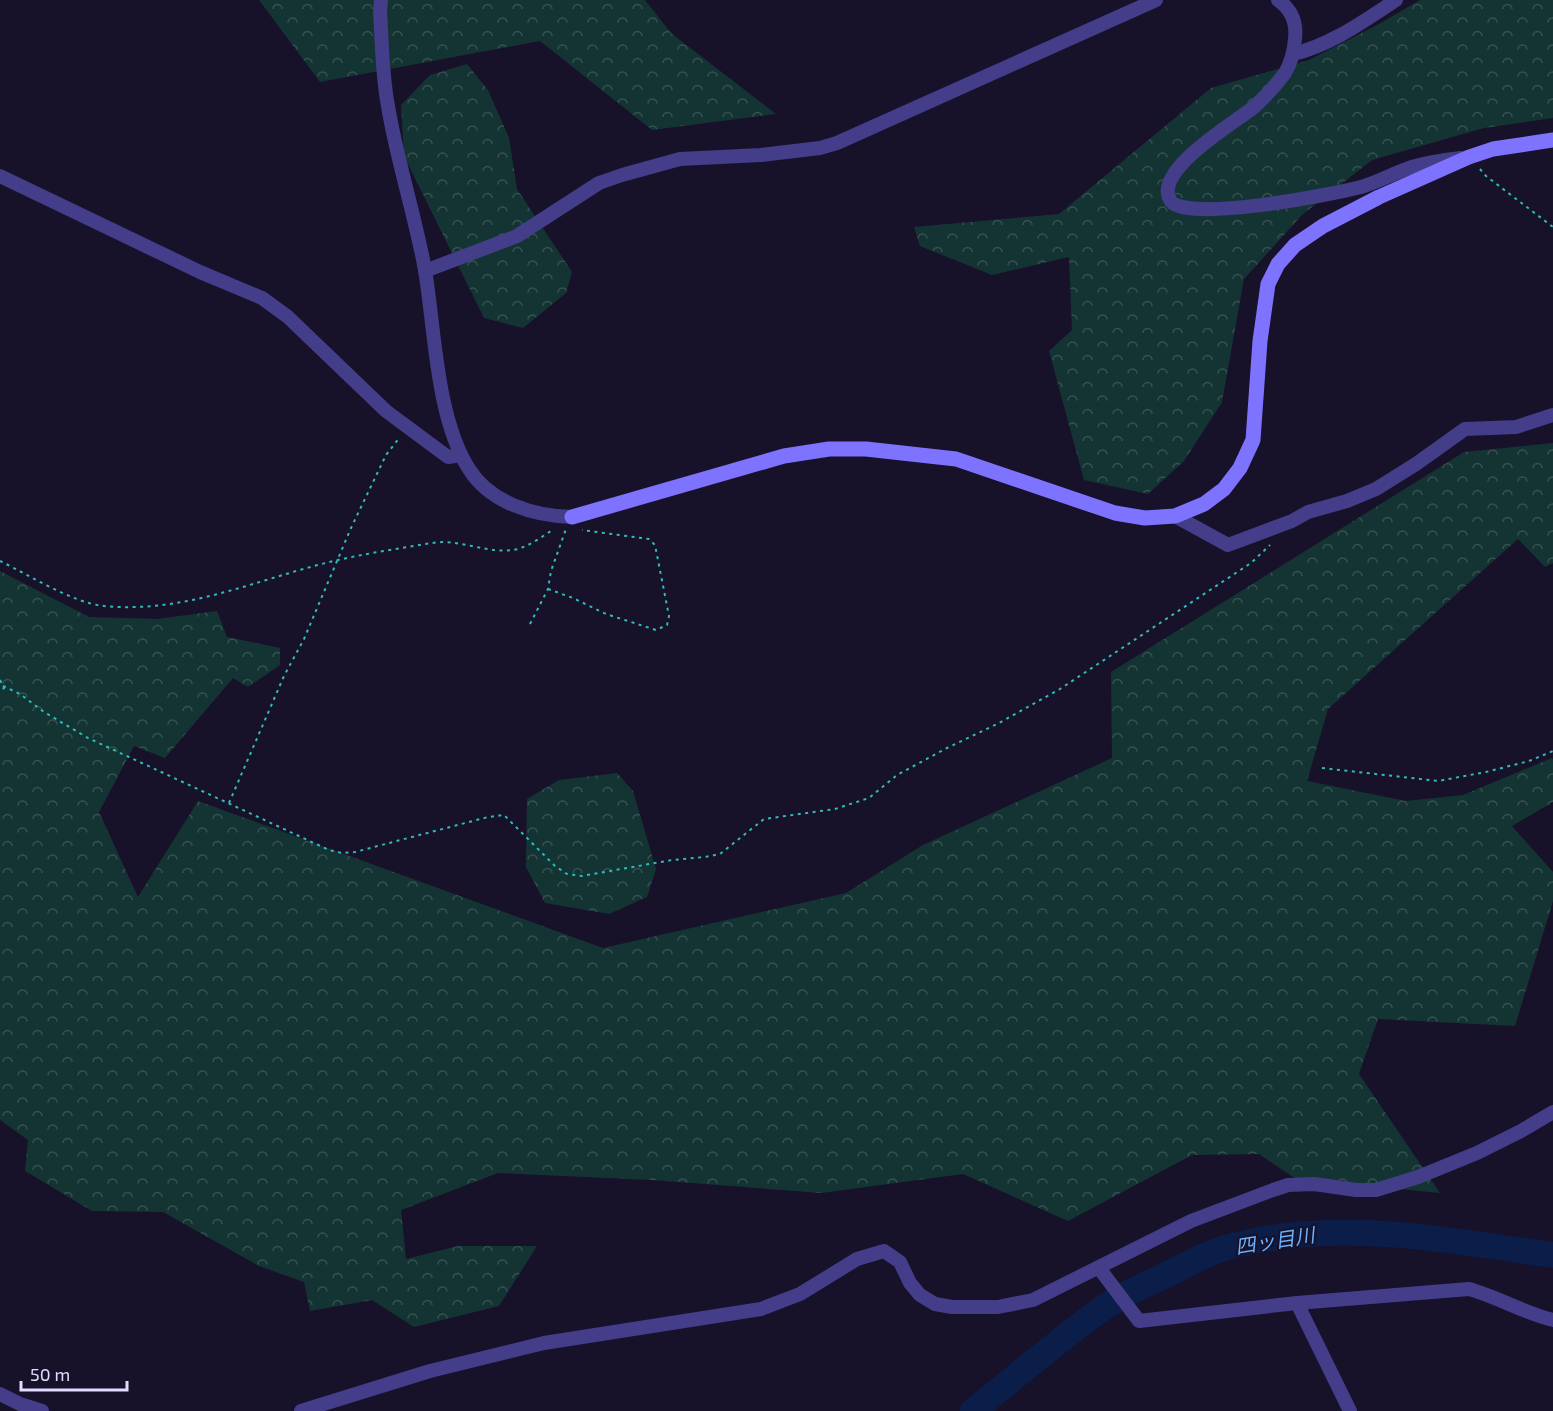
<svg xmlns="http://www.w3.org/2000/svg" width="1553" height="1411" font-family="'Exo 2','Noto Sans JP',sans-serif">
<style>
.forest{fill:url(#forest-crowns)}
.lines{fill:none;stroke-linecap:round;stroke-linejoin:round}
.river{stroke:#0b1e49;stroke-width:26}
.path{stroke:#31bcbc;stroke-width:2;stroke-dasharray:3 4.5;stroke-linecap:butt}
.street{stroke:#443d89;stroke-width:14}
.secondary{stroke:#7e73fe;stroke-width:15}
.labels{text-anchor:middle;stroke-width:4.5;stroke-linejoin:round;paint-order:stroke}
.water-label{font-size:20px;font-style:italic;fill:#6ab1fe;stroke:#17112a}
</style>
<defs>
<pattern id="forest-crowns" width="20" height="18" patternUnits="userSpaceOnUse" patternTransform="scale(1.5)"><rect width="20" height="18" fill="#143434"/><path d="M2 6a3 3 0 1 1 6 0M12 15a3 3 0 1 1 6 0" fill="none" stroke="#365152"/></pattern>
</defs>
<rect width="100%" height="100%" fill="#17112a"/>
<g class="forest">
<path d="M259,0H645L671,33L776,114L652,130L540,41L320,82Z"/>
<path d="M1420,0H1553V118L1484,128L1372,160L1303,214L1244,279L1222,402L1184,461L1148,494L1084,480L1049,351L1072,330L1069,257L992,275L920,246L914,227L1059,214L1211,88L1309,60L1377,25Z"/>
<path d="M467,64L488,90L509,138L517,189L572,272L566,293L523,328L484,318L404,156L401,105L430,75Z"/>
<path d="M1553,443V563L1545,567L1518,539L1328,709L1307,781L1406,801L1463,795L1552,758L1553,760V802L1512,826L1553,872V901L1515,1026L1378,1019L1359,1074L1440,1193L1296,1179L1259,1154L1192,1155L1068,1221L963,1174L821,1193L652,1180L498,1173L401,1210L406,1259L458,1246H537L499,1306L414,1327L372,1300L310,1311L304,1282L259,1266L163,1212L92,1211L25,1171L28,1140L0,1120V571L89,617L157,619L217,611L227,637L280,648V665L248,687L233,678L165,758L134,746L99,812L138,897L198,801L603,948L846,893L923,845L1112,758L1111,672L1464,452Z"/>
<path d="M617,773L633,791L656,869L647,897L609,914L545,903L526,867L527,799L559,780Z"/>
</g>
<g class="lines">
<path class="river" d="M973,1411C1016,1377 1057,1341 1102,1309C1121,1295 1145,1285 1166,1275C1183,1267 1201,1256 1219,1250C1327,1216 1444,1240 1553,1255"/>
<g class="path">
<path d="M1480,169L1486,176L1553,227"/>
<path d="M0,561C29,575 73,603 104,606C187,614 259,578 338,560C369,553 401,548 432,543C461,538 490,556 518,549C531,545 543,536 554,529"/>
<path d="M548,589L573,598L606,614L656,630L667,625L669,616L655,545L649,539L582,530"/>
<path d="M530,624L548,589L551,571L566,529"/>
<path d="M0,680L4,688L0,692"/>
<path d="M3,686L20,694L44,712L88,738L329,850L342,853L355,852L488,817L504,815L555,866L567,874L582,876L672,860L705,857L720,854L764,819L835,809L869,798L897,775L947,748L999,723L1060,689L1251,563L1270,545"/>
<path d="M1322,768L1438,781L1486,772L1529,761L1553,751"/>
<path d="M229,803L284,676L304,639L351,528L386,455L400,437"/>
</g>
<g class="street">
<path d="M381,0L380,11C382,42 382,75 388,106C397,161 415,215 425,270C435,330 436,417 469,469C490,503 534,516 572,517"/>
<path d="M1278,0C1291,9 1297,22 1295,39C1294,51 1291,63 1285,73C1276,85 1265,97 1254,107C1236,122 1153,170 1170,200C1183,224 1334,194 1361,187C1378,182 1394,173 1412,167C1428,162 1444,160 1461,158"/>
<path d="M1293,54C1331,45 1364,21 1396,0"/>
<path d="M0,176L200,272L262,298L288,317L386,411L448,457L461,455"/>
<path d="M425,271L517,236L599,183L622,175L680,159L761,155L820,148L837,143L1156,0"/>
<path d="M1175,516L1228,545L1292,521L1308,512L1347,501L1376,489L1416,464L1465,429L1516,427L1553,415"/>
<path d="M1099,1268L1139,1321L1297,1303L1469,1289C1498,1297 1524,1313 1553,1320"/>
<path d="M1297,1303L1350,1411"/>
<path d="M0,1394L20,1404L42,1411"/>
<path d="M301,1411L430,1371L544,1343L761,1309L800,1294L857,1259L884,1251L900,1262L910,1283L920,1295L935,1304L952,1307H998L1033,1300L1191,1221L1273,1190L1288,1185L1314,1184L1356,1190H1376L1418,1177L1477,1153L1521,1131L1553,1112"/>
</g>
<path class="secondary" d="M572,517L784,456L829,449H866L956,459L1115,513L1145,518L1175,516L1204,504L1224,489L1240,468L1253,440L1260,341L1268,284L1278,264L1295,245L1323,226L1379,197L1469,157L1493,149L1553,140"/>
</g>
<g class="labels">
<g class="water-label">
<text transform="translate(1275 1241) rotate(-9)" y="7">四ッ目川</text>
</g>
</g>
<path d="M21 1381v9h106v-9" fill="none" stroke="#e1dbff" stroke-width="3"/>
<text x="30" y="1381" font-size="18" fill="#e1dbff" stroke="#17112a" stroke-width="4.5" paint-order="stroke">50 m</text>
</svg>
